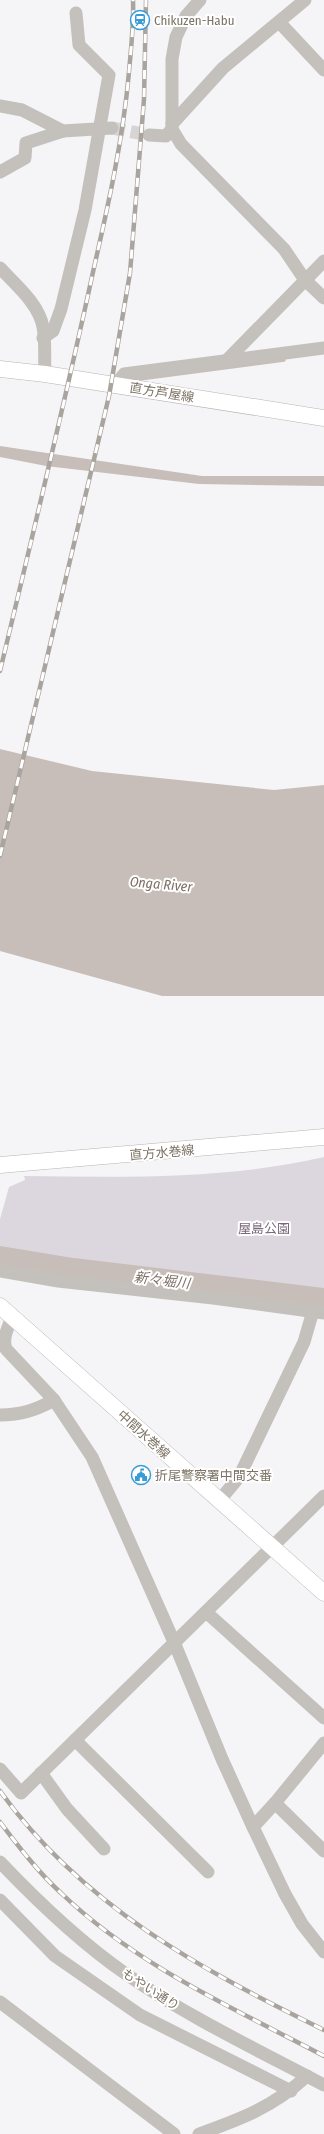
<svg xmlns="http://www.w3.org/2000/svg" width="324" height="2134" font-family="'Fira Sans Condensed','Noto Sans JP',sans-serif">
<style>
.green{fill:#dcd7de}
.water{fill:#c8beb9}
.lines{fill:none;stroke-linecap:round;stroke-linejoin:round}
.stream{stroke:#c8beb9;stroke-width:3.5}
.river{stroke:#c8beb9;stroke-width:22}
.minor-tunnel{stroke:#d7d4d3;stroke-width:13;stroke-dasharray:13 6;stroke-linecap:butt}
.major-casing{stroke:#b9b5b0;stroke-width:17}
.minor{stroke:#c4c1bc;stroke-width:13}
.major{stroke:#fff;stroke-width:16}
.rail-casing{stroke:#a9a49d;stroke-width:4.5}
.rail{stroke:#fff;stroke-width:3;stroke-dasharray:9;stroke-linecap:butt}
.labels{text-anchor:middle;stroke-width:4;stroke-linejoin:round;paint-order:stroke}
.poi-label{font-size:13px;fill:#7d7365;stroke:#fff;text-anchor:start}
.street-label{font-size:13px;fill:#7d7365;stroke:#fff}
.park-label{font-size:13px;fill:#7a677b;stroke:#fff}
.water-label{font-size:14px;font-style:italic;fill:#7f6f65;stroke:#fff}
</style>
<rect width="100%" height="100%" fill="#f5f5f8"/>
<path class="green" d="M324,1157V1293L196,1281L0,1249V1219L9,1187L25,1180L24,1176C125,1177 224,1180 324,1157Z"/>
<g class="water">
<path d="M0,446L202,476H324V486L199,484L46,466L0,457Z"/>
<path d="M0,749L92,771L274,790L324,785V996H162L0,951Z"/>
</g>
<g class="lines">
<path class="stream" d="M132,380L284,360"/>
<path class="river" d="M0,1257L73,1269L324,1299"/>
<path class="minor-tunnel" d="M112,128L149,135"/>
<g class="major-casing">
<g id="major">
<path d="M0,369L45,374L324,418"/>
<path d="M0,1165L324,1137"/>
<path d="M0,1306L324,1593"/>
</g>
</g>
<g class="minor">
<path d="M200,0L186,16L176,37L172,59V129L181,144L284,249L305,280L324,298"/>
<path d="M279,22L324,70"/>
<path d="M0,106L22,110L63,131L112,128"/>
<path d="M172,124L223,68L305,0"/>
<path d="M149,135L166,136L172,129"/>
<path d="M0,172L25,158L26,143L63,131"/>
<path d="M0,268C15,284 39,304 43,327C46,342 44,359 45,374"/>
<path d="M43,338L53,331L61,309L85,210L109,75L79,45L76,13"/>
<path d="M226,361L324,261"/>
<path d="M115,385L124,374L324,348"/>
<path d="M0,1271L58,1281L213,1298L324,1313"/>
<path d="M12,1317C8,1328 2,1338 6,1349L54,1400L92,1457L174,1642L222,1759L253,1827L285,1894L302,1924L324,1952"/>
<path d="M0,1415C21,1415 36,1410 54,1400"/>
<path d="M219,1501L239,1477L304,1342L313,1311"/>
<path d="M206,1612L324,1718"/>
<path d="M75,1740L208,1872"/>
<path d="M0,1769L21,1793L324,1496"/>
<path d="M41,1773L67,1809L104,1849"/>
<path d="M275,1803L324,1851"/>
<path d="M253,1827L275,1803L324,1743"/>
<path d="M0,1862C39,1903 80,1942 126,1974C188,2017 258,2050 324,2085"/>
<path d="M0,1900L55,1956L140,2015L291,2091"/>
<path d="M0,2002L174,2134"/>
<path d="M199,2134C241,2119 273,2107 307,2076"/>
</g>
<use href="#major" class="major"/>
<g class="rail-casing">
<g id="rail">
<path d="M0,671C32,538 64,406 93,272C108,206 123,140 129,72C131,48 134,24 133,0"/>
<path d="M0,856L109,396L130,273L144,99L146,0"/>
<path d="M0,1791C83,1906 200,1969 324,2030"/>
<path d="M0,1822C19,1847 38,1872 61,1893C136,1965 233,2008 324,2056"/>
</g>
</g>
<use href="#rail" class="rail"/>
</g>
<defs>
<g id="station-ring" transform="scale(1)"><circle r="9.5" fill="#fff" stroke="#389dd5" stroke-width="1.5"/><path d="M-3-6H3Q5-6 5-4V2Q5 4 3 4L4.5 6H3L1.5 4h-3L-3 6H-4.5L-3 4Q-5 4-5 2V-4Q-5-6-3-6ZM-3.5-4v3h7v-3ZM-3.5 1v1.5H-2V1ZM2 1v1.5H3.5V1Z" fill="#389dd5"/></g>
<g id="civic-ring" transform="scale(1)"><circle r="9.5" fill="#fff" stroke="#389dd5" stroke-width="1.5"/><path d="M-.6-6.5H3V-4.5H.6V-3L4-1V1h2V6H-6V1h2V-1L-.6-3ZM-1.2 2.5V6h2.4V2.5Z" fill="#389dd5"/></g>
</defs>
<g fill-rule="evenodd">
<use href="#station-ring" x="140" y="20"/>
<use href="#civic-ring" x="141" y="1475"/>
</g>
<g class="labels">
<g class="poi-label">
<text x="154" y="25">Chikuzen-Habu</text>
<text x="155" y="1480">折尾警察署中間交番</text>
</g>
<g class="street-label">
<text transform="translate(162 392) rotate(9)" y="5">直方芦屋線</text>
<text transform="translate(162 1152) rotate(-5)" y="5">直方水巻線</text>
<text transform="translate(144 1434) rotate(42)" y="5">中間水巻線</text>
<text transform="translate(151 1989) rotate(33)" y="5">もやい通り</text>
</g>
<g class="park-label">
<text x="264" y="1233">屋島公園</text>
</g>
<g class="water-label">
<text transform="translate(161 884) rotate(5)" y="5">Onga River</text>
<text transform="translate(162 1280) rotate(7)" y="5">新々堀川</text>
</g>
</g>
</svg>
